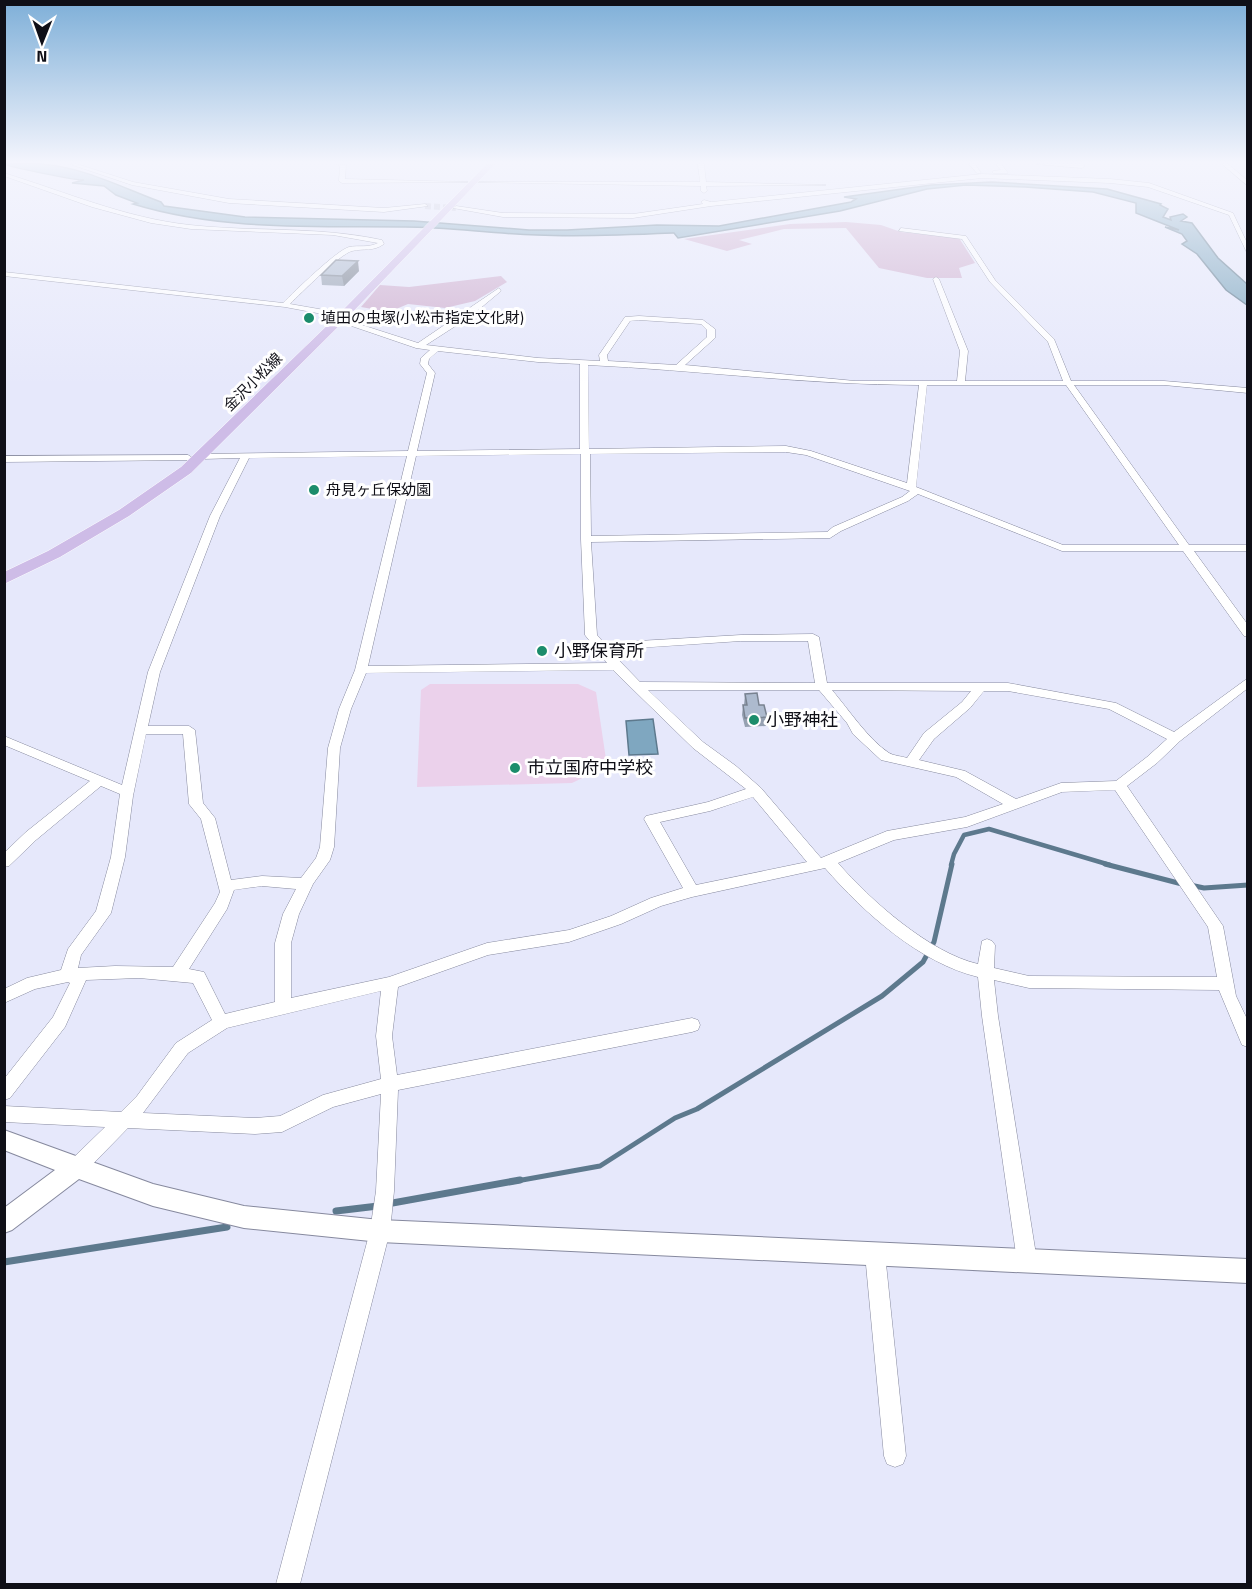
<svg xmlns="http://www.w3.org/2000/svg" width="1252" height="1589" font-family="'Titillium Web','Noto Sans JP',sans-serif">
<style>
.green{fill:#ebd1eb}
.forest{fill:#cfb0d0}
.water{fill:#7fa7c0;stroke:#5d798d;stroke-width:1.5}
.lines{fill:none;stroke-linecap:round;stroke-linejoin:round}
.stream-far2{stroke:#5d798d;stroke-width:4.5}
.stream-far1{stroke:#5d798d;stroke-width:5}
.stream{stroke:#5d798d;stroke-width:7}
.minor-tunnel{stroke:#c6c7d9;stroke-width:6;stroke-dasharray:6 3;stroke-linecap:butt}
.minor-casing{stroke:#86899e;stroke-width:1}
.tertiary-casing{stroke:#86899e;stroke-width:2}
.primary-casing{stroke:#fff;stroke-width:1}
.minor{fill:#fff;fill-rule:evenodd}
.tertiary{fill:#fff;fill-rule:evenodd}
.primary{fill:#cebce7;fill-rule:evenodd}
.wall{fill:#95a0b1}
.shaded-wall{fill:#798290}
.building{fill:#adbace;stroke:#798290;stroke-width:1.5}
.poi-dot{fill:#1b8c6b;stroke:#fff;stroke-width:2}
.labels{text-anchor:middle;stroke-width:6;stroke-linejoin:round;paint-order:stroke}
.far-poi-label{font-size:15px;fill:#0f0f17;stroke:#fff;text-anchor:start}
.far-street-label{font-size:15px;fill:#0f0f17;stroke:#fff}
.poi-label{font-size:18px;fill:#0f0f17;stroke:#fff;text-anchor:start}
</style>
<rect width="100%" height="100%" fill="#e6e8fb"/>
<path class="green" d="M430,684H578L596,692L607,766L572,783L417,787L421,690Z"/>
<g class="forest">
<path d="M846,222L881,225L901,232L959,238L975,263L959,268L962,278H927L879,268L846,228L784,229L739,240L752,244L727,251L684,239L790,224Z"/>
<path d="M501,276L507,282L475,301L445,308L408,304L389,312L361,307L380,285L409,287Z"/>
</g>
<g class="water">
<path d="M5,164C17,164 29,163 42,164C83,167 123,188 161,202L164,206L245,217L414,221L529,230H567L657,225L719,226L851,202L856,199L844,197L931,185L992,182L1107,189L1161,204L1160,205L1168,209L1163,217L1171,220L1170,217L1183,214L1187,217L1181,221L1192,223L1218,258L1247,284V305L1226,290L1197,254L1182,244L1187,241L1182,234L1165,227L1179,230L1136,213V203L1093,192L1025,187L966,185L927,189L840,211L678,238L674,233C628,235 583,237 537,235C493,234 449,227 405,227C314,226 221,231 133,204L137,203L116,195L104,186L72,183L84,180C73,180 9,167 5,164Z"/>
<path d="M653,719L658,754L629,755L626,721Z"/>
</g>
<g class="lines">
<path class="stream-far2" d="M951,865L954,854L964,835L989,829L1110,865"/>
<g class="stream-far1">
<path d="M1105,864L1182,884"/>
<path d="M1190,885L1204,888L1248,885"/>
<path d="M511,1182L600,1166L675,1118L697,1109L882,996L923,962L934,942L952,864"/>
</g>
<g class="stream">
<path d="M387,1204L520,1180"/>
<path d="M336,1211L378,1206"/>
<path d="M4,1262L227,1227"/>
</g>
<path class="minor-tunnel" d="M425,206L456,208"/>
<g class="minor-casing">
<g id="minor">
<path d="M70,164H77L133,182L229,199L384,208L425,204L428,206L384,212L229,203L132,185Z"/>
<path d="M336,164L346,165L345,179L468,182L342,183L339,181L340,166Z"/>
<path d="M698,164H704L706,182L826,185L706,186L707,191L704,193L701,191V186L470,182H700Z"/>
<path d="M969,164H975L981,173H977Z"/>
<path d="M996,164H1001L1008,173H993V171L1001,170Z"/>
<path d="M1036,164H1083L1085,166L1082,168Z"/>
<path d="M1222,164H1228L1248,181V186Z"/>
<path d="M4,173C66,192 125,218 190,225C254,232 318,226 382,240L384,244C373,252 364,248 352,251C340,254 301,293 290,304L336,312V316H333L285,307L4,276V272L283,303C294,292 337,250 349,247C359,245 368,248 378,243L333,235L191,229L151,223L92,207L4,176Z"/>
<path d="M982,174L1110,179L1149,183L1233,213L1248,245V255L1229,215L1148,187L1110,183L982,178L711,206L633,218L503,217L453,208L456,206L503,213L633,214L703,204L701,202L704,200L711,202Z"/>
<path d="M901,228L966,236L995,280L1054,339L1071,381H1164L1248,388V393L1164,385H1074L1189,545H1248V551H1194L1248,625V637L1244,636L1183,551H1062L918,494L908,501L841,531L830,538L591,542L597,635L604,643L741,635L813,634L819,637L827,683H1008L1116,703L1174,732L1248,678V688L1180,741L1157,763L1127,786L1223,926L1236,996L1248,1021V1047L1242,1045L1219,990L1029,988L994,980L998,1016L1037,1261L1034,1268L1027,1271L1020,1268L1017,1261L982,1016L978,977C920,963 864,913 825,868L692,897L661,906L621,924L569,942L488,955L398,987L392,1036L397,1075L692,1018L698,1020L700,1025L698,1030L692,1032L398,1090L394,1191L390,1231L300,1584H276L370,1231L376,1191L381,1094L333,1107L282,1132L255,1134L128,1128L83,1174L76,1177L69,1174L67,1168L69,1162L105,1127L4,1122V1106L121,1112L137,1096L176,1043L212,1020L193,983L139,978L86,980L65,1027L10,1098L4,1100V1079L53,1017L70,983L68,982L35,989L4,1003V989L27,978L61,970L68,949L96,911L111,857L120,794L101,786L36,840L9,866L4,867V853L26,832L90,781L4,745V736L122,785L148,672L210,516L240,458L202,459L197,456L199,454L408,451L427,373L420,364L421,358L430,350L416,348L337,321V317L418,343L499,288L501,291L471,316L426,345L538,358L600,361L599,355L625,317L639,316L703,320L715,329V338L685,365L855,381H957L960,351L933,279L936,277L939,279L968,351L965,381H1063L1048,342L990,282L962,239L899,231ZM639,320L701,324L707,330V337L676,365L608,361L607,355L630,321ZM438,351L538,362L580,364V449L417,451L435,373L428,364L429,359ZM588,365C696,370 809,385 919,385L907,483L811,451L786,446L589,449ZM927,385H1066L1179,545H1063L916,487ZM786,452L806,455L910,491L902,497L833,527L827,532L591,536L590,454ZM581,454V539L585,635L607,663L368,666L416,456ZM407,456L355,670L339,709L328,748L320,847L316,858L301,878L262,876L231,880L215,818L203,803L195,730L189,726H148L160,672L220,516L249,458ZM741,641H808L815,683L640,682L609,650ZM613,670L693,748L746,789L708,802L646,816L644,819L683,888L651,898L611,916L569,930L487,943L389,977L291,998V943L299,914L313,884L330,860L334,847L340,748L351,709L366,673ZM648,690H819L847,723L853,734L881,760L956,777L1003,804L965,817L887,831L821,858L761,788L736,766L703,742ZM832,690L971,691L962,702L924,733L907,758C901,756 894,756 889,753C868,739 849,710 832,690ZM984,691H1008L1109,709L1167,739L1147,757L1116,781L1061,783L1016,799L965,771L919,760L934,739L970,708ZM146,734H183L189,804L201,819L220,892L215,903L173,967L115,966L78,968L81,955L111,913L125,857L133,796ZM1115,790L1208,927L1217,977L1029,976L994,968L995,945L992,941L987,939L982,941L978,964C930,953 870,900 838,863L894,840L967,827L1062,792ZM753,797L807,862L696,885L660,822L710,811ZM262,886L296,889L283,914L275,943V1002L225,1014L204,972L189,969L227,909L234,890ZM381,991L376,1036L381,1079L323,1095L280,1116L255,1118L143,1113L188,1053L227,1028Z"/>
<path d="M188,455L193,458L191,460L4,462V456Z"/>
<path d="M875,1244L882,1247L885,1254L906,1456L903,1464L895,1467L887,1464L884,1456L865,1254L868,1247Z"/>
</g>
</g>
<g class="tertiary-casing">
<path id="tertiary" d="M4,1130L153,1184L244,1206L380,1220L1248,1259V1283L380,1242L244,1228L153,1206L79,1179L12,1230L4,1233V1208L55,1170L4,1150Z"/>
</g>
<g class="primary-casing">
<path id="primary" d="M487,164H495L344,321L191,473L129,516L60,557L4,584V572L48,551L119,510L181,467L336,317Z"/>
</g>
<use href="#minor" class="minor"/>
<use href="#tertiary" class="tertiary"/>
<use href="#primary" class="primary"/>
</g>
<g class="wall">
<path d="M359,271L344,286L322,285L321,275Z"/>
<path d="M745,694L759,705L767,717L766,726L745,727L742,715L743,705H744Z"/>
</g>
<path class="shaded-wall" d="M358,261L359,271L344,286L342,276Z"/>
<g class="building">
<path d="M336,260L358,261L342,276L321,275Z"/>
<path d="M757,693L759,705H764L767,717L745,718L743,705H747L745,694Z"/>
</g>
<linearGradient id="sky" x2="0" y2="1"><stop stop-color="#7eafd8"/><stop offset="0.42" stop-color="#f4f5fd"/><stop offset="1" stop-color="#f4f5fd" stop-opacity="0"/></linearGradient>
<rect width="1252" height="386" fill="url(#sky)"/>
<g class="poi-dot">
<circle cx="309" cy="318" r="6"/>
<circle cx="314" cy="490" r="6"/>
<circle cx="542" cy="651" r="6"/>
<circle cx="754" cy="720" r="6"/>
<circle cx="515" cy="768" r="6"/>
</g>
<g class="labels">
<g class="far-poi-label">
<text x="321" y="323">埴田の虫塚(小松市指定文化財)</text>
<text x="326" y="495">舟見ヶ丘保幼園</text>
</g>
<g class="far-street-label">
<text transform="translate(253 382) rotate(-45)" y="5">金沢小松線</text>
</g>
<g class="poi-label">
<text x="554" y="657">小野保育所</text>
<text x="766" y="726">小野神社</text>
<text x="527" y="774">市立国府中学校</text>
</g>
</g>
<rect width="1252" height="1589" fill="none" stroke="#0f0f17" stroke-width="12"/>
<g transform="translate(42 42) rotate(181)" stroke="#ffffff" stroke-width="4.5" paint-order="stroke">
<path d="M0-4.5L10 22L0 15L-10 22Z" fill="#0f0f17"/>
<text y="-9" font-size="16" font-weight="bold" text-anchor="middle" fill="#0f0f17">N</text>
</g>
</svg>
